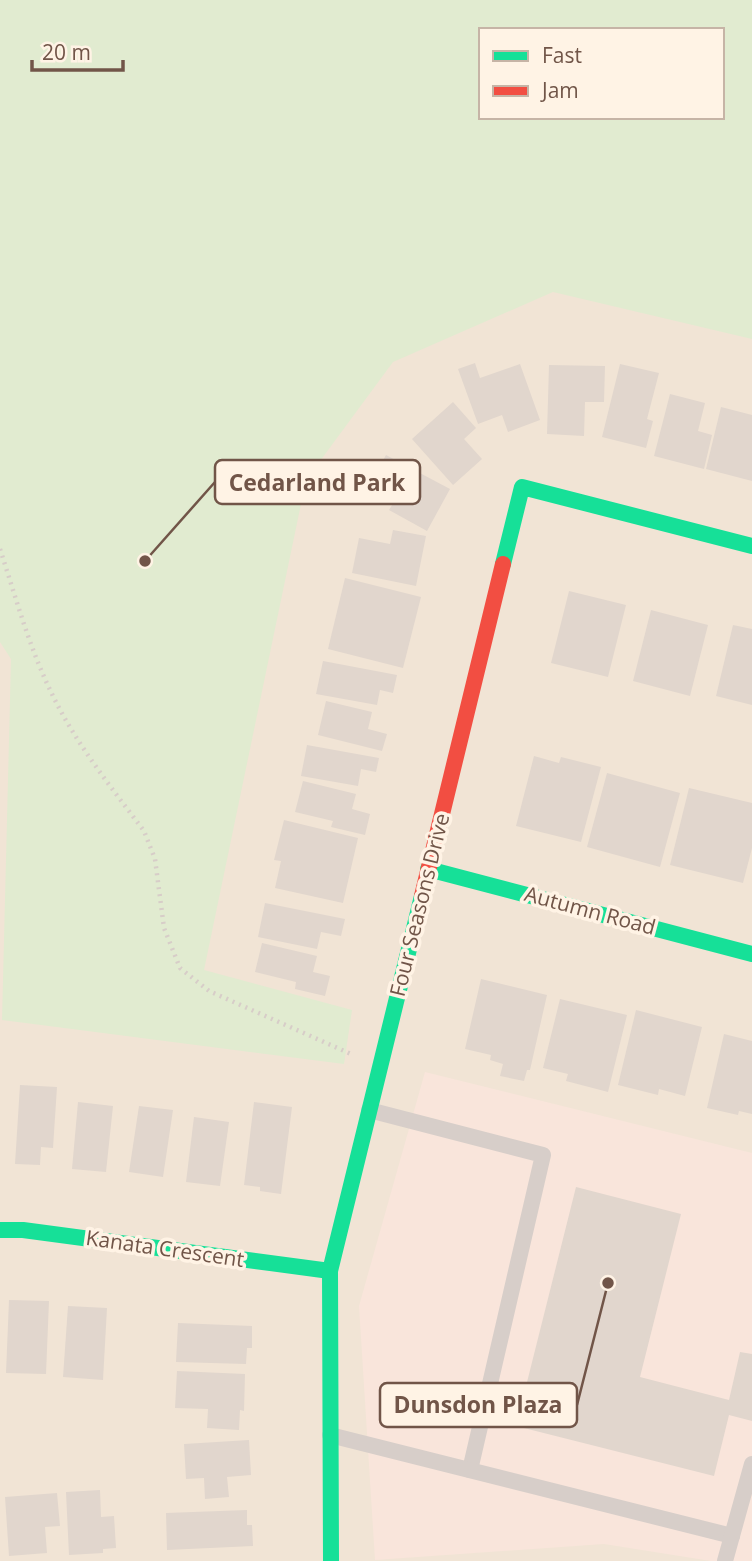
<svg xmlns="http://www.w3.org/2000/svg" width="752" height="1561" font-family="'Open Sans',sans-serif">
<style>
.residential{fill:#f1e4d5;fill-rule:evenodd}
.commercial{fill:#f9e5db}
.green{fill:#e1ebd0;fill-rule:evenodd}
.building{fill:#e1d6cd}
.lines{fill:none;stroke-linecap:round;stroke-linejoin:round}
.path{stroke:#d7cdc8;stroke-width:4.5;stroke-dasharray:2 5;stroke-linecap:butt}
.lane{stroke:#d7cec9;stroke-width:16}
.fast{stroke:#16e098;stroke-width:16}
.jam{stroke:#f24e42;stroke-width:16}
.labels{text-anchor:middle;stroke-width:7;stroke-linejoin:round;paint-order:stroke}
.street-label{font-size:21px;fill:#715548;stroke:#fff3e5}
.leader{fill:none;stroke:#715548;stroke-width:2.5}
.callout-dot{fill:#715548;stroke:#fff3e5;stroke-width:2.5}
.callout{fill:#fff3e5;stroke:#715548;stroke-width:2.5}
.callout-label{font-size:23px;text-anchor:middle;font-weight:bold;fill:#715548}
</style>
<rect width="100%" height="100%" fill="#f5eee5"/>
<path class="residential" d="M0,0H752V1561H0ZM481,30H722V117H481Z"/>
<path class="commercial" d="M425,1072L752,1153V1561H711L604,1544L375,1560L359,1306Z"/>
<path class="green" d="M0,0H752V339L553,292L393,362L306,480L204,970L352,1010L344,1064L2,1020L11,659L0,642ZM481,30H722V117H481Z"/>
<g class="building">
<path d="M475,363L480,378L520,364L540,420L508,432L502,415L478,424L458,369Z"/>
<path d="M620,364L659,373L647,419L653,421L646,448L602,437Z"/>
<path d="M549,365L605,366L604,402H585L584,436L547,434Z"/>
<path d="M670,394L705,403L698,431L712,435L704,469L654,456Z"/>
<path d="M453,402L476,428L464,439L482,459L453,485L412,439Z"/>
<path d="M721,407L752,415V481L706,469Z"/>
<path d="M386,455L450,489L427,531L389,510L394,502L368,488Z"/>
<path d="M393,530L426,536L416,586L352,573L359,538L390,544Z"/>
<path d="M345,578L421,597L403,668L328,649Z"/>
<path d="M569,591L626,605L608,677L551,663Z"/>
<path d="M651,610L708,625L690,696L633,681Z"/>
<path d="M733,625L752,629V705L716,696Z"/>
<path d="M323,661L397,675L393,693L380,690L377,705L316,694Z"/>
<path d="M326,701L372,712L368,729L387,734L382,751L318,735Z"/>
<path d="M307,745L379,758L376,772L361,769L358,786L301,776Z"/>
<path d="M534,756L559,763L561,757L601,767L581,842L516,826Z"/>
<path d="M607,773L680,793L660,867L587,847Z"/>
<path d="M303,781L356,794L352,809L370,814L365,835L331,827L333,821L295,812Z"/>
<path d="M689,788L752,803V848L743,883L670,865Z"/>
<path d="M284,820L358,838L343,903L275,888L281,861L274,860Z"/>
<path d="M265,903L345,919L341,936L321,932L317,949L258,937Z"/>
<path d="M262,943L317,956L313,972L330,976L325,996L295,989L296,982L255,972Z"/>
<path d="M481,979L547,995L530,1070H527L524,1081L500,1076L503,1064L490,1060L491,1055L465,1049Z"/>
<path d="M560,999L627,1015L608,1092L566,1081L568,1074L543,1068Z"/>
<path d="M636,1010L702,1027L685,1096L659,1089L658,1095L618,1085Z"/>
<path d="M724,1034L752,1041V1114L739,1111L738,1115L707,1108Z"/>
<path d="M20,1085L57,1087L53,1148L41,1147L40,1165L15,1164Z"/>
<path d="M78,1102L113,1106L106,1172L72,1169Z"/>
<path d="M254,1102L292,1107L281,1194L260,1191V1187L244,1185Z"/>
<path d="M139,1106L173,1110L163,1177L129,1172Z"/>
<path d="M194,1117L229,1122L220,1186L186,1182Z"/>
<path d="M576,1187L681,1214L640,1377L729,1400L740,1352L752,1354V1421L729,1415L714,1476L516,1426Z"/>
<path d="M9,1300L49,1301L46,1374L6,1373Z"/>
<path d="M68,1306L107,1308L103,1380L63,1377Z"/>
<path d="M178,1323L252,1326V1348H247L246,1364L176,1362Z"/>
<path d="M177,1371L245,1374L244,1411L240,1410L239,1430L207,1428L208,1409L175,1408Z"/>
<path d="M249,1440L251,1475L227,1477L229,1497L205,1499L204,1478L186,1479L184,1444Z"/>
<path d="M100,1490L101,1517L114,1516L116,1548L103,1549V1553L69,1555L66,1492Z"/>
<path d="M57,1493L60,1526L45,1527L47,1553L9,1556L5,1497Z"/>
<path d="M247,1510V1525H252L253,1546L167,1550L166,1513Z"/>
</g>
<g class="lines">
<path class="path" d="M0,549C16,598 29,647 52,694C76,744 111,787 144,831L155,859L164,928L180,968L209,991L351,1054"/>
<g class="lane">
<path d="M369,1110L543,1155L470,1470"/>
<path d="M330,1435L732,1536"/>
<path d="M725,1561L752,1464"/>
</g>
<g class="fast">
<path d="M503,564L522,487L752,546"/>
<path d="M428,869L752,954"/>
<path d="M0,1230H23L330,1271"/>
<path d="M331,1561L330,1271L422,896"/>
</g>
<path class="jam" d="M422,896L503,564"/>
</g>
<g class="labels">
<g class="street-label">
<text transform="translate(420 905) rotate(-76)" y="7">Four Seasons Drive</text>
<text transform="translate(590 911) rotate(15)" y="7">Autumn Road</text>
<text transform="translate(165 1249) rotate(8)" y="7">Kanata Crescent</text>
</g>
</g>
<path class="leader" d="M145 561L215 482M608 1283L577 1405"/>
<g class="callout-dot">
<circle cx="145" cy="561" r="7"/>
<circle cx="608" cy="1283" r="7"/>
</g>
<g class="callout">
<rect x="215" y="460" width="205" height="44" rx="7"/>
<rect x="380" y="1383" width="197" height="44" rx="7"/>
</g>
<g class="callout-label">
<text x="317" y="491">Cedarland Park</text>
<text x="478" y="1413">Dunsdon Plaza</text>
</g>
<rect x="479" y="28" width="245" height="91" fill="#fff3e5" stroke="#c6b4a6" stroke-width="2"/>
<rect x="493" y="51" width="35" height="10" fill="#16e098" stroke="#c6b4a6" stroke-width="2"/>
<text x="542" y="63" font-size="21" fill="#715548">Fast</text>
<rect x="493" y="86" width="35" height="10" fill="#f24e42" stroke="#c6b4a6" stroke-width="2"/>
<text x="542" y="98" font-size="21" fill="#715548">Jam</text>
<path d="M32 60v10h91v-10" fill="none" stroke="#715548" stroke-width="3.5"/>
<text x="42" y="60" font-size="21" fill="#715548" stroke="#fff3e5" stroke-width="5" paint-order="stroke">20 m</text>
</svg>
